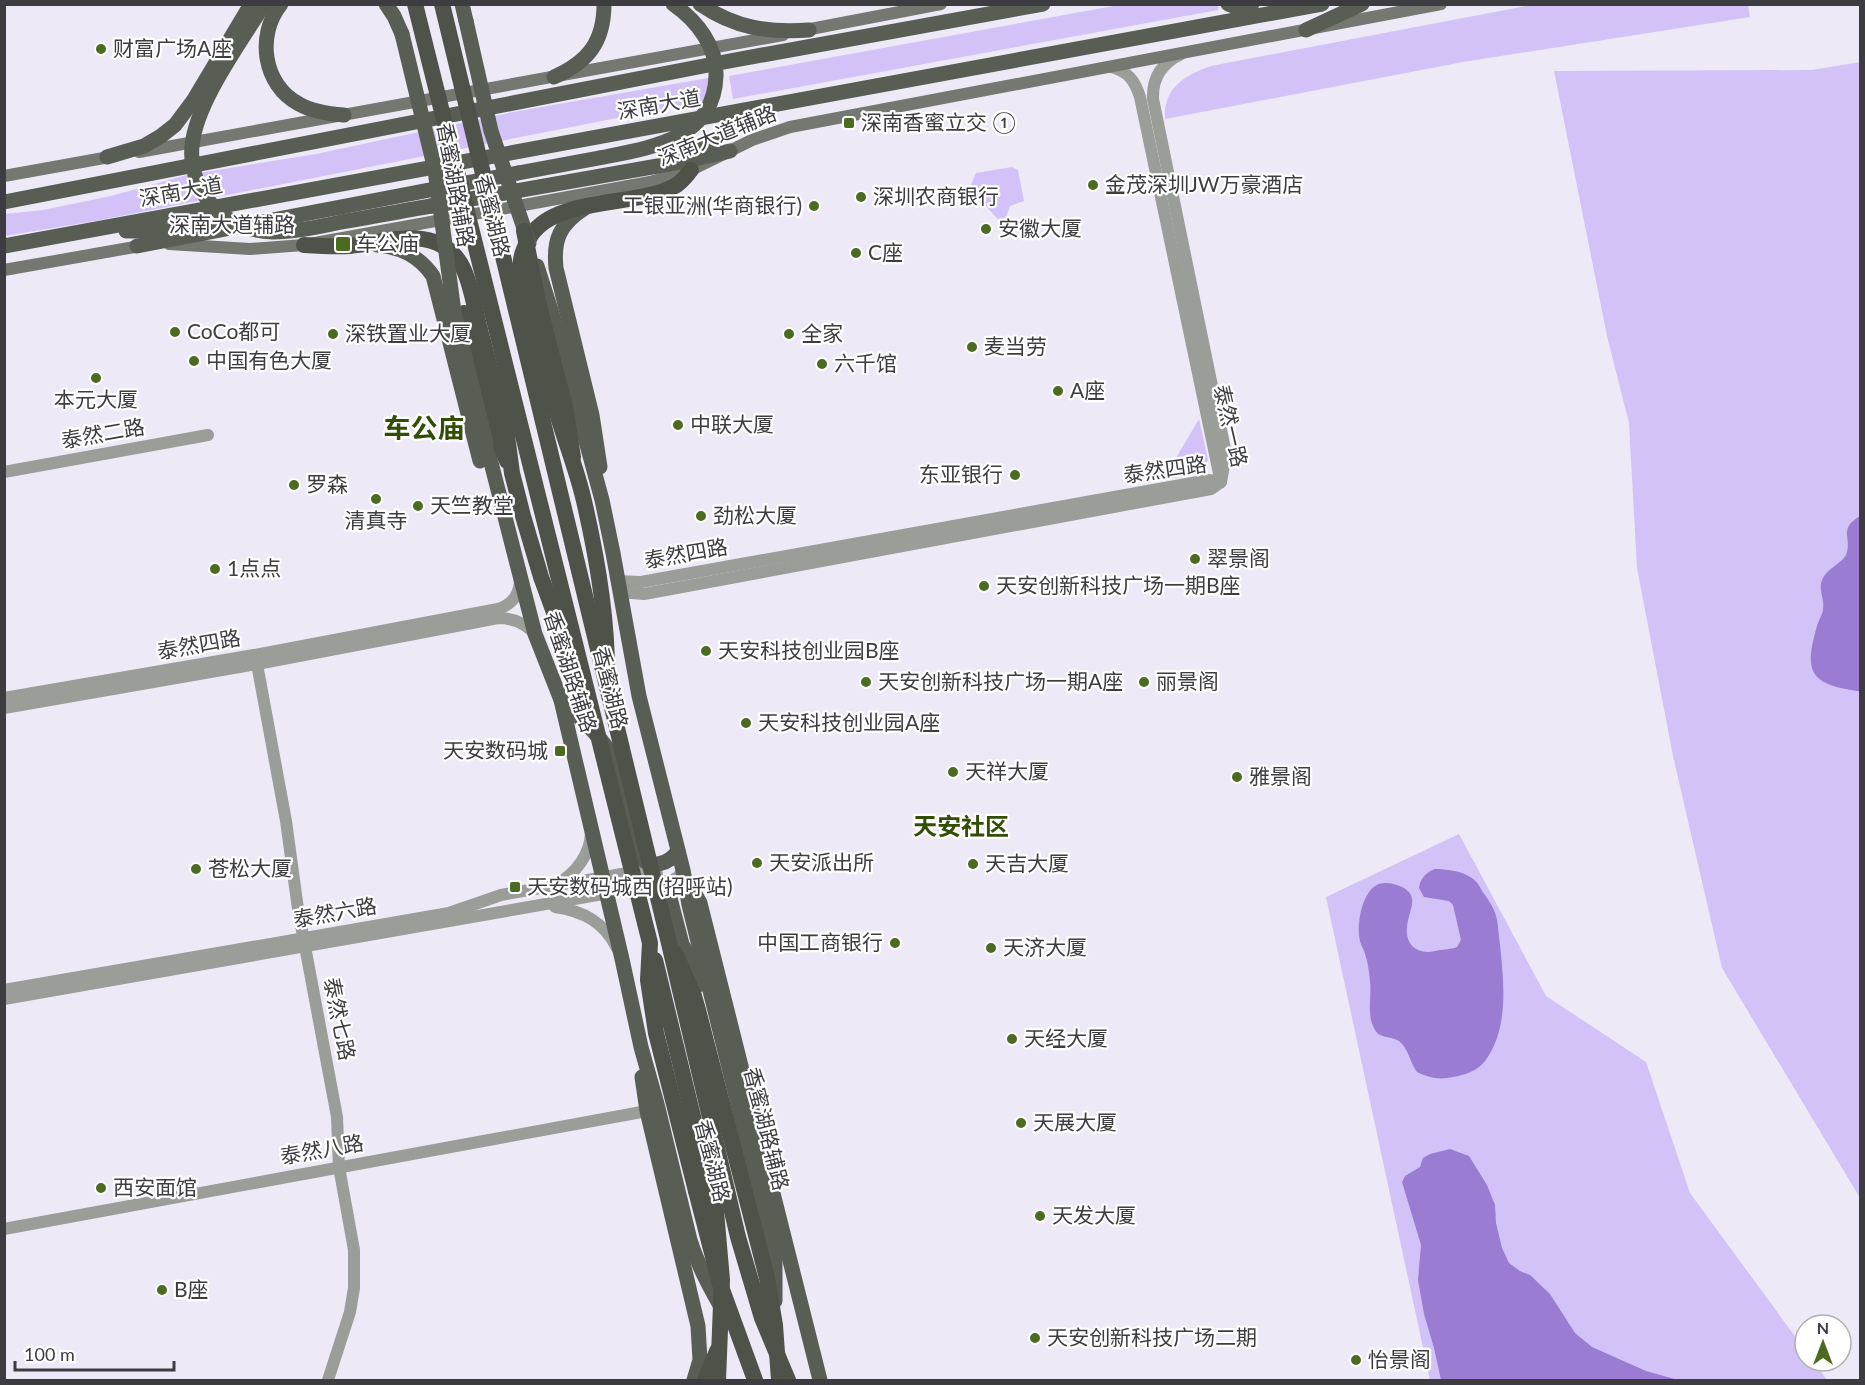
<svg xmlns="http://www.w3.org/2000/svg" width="1865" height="1385" font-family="Lato,'Noto Sans SC',sans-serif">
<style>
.green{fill:#d3c2f7}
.water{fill:#9a7cd2}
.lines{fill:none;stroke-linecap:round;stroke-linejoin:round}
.tertiary{stroke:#9b9d98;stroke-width:12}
.secondary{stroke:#747871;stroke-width:12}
.primary{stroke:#595e55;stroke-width:15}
.trunk{stroke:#4e5249;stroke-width:16}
.primary-bridge{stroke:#595e55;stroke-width:15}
.trunk-bridge{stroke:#4e5249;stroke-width:16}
.poi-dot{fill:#4b6b21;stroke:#fff;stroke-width:2}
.labels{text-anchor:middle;stroke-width:4.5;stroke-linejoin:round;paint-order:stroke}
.poi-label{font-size:21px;fill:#3d3c41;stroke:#fff;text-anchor:start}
.street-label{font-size:21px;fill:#3d3c41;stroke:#fff}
.quarter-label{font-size:24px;font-weight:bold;fill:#324e05;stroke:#fff}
.district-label{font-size:27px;font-weight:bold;fill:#324e05;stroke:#fff}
</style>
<rect width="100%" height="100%" fill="#ede9f6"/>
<g class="green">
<path d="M1119,5H1219L1218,10L733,99L729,76Z"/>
<path d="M1531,5H1748L1750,17L1463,62L1165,119C1163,89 1184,75 1211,66Z"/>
<path d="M1860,62V1198L1722,968L1673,756L1637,568L1629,423L1607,336L1554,71L1812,70Z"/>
<path d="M714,77L718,98L101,220L5,236V214L43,210L111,196L187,175L316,154L513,112Z"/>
<path d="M1012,167L1018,170L1024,201L1010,206L1003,225L986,206L968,192L976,173Z"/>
<path d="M1199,419L1208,460L1201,473L1163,480Z"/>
<path d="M1459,834L1546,996L1646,1062L1690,1193L1805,1350V1361H1813L1827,1380H1430L1326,897Z"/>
</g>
<g class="water">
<path d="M1860,516V691H1857C1809,684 1804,671 1817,626C1818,621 1823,614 1823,609C1825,598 1817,589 1823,578C1828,568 1841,564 1846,555C1853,538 1837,530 1860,516Z"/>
<path d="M1435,869C1445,869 1462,871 1470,877C1476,880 1479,885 1482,891C1499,914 1497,918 1500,945C1504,983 1509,1029 1485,1061C1477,1071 1465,1075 1453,1077C1440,1080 1429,1078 1417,1072C1410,1063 1409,1049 1399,1041C1392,1036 1380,1039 1375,1030C1366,1015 1372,997 1370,981C1369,972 1368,962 1365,954C1364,949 1361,946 1360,941C1356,925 1362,890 1379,884C1386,882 1391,883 1397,885C1423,894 1408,910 1407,927C1405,945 1417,955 1435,951C1442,949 1450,950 1457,947L1461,940L1453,905L1449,901L1424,897L1419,888C1420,879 1426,872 1435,869Z"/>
<path d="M1450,1149L1469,1156L1487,1185L1495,1205L1496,1223L1502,1248L1509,1263L1520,1271L1530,1275L1550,1294L1575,1333L1592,1347L1646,1371L1678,1380H1441L1434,1348L1424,1314L1418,1280L1421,1245L1402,1182L1405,1176L1420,1167L1423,1158L1430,1154Z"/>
</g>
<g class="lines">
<g class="tertiary">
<path d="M1181,54C1162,63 1152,77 1153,99L1226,454L1221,482"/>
<path d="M1111,67C1128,71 1135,81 1140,97L1220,478"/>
<path d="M4,472L208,435"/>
<path d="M618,581L641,582L1209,480L1221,482"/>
<path d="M620,592L644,594L1211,489L1221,482"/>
<path d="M257,664L286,821L298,909L337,1117L339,1167L354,1250V1288L350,1312L328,1380"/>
<path d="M4,698L254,655L498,609C513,604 520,594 520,578"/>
<path d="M4,708L257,664L498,618C512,618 525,623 535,634"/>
<path d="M557,884C576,873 590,855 591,833"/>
<path d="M555,907C583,911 604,922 617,948"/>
<path d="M4,990L449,913L501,895L639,871H650L657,874"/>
<path d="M4,999L666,883L678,877L683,870"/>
<path d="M4,1229L647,1111"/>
</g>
<g class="secondary">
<path d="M800,31L941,4"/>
<path d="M139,152L783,35"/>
<path d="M4,176L115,156"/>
<path d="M169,244L250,249L304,245L650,182L691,170L752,140L790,127L1441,4"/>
<path d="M4,270L146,245"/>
</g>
<g class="primary">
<path d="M281,4C256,35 263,85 299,104C313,112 329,114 344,115"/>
<path d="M386,4L394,16L402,34"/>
<path d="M462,4L466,21"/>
<path d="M700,4C735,28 768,33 809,30"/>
<path d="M1228,4L1236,7L1252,4"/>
<path d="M1306,30L1362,4"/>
<path d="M554,77C588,62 604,42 604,4"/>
<path d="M686,155L764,111"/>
<path d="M107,157L144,146L161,136L175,125L193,101L251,4"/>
<path d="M4,202L724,62L1043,4"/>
<path d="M431,206L686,161L730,151"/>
<path d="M585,208C560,224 553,239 556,268L592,415L600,467"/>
<path d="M126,231H180"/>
<path d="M377,245C401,247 419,256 433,276L480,461"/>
<path d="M4,246L1322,4"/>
<path d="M137,246L518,173"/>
<path d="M580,419L602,500L613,553L639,696L683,870L689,905L771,1239L775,1260V1301"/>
<path d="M486,443L535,634L561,700L622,959L641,1047L657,1104L690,1240C698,1266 710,1288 724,1312"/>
<path d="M561,700C578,717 602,736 613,758C623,780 627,806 632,829C635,838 636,848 640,856C650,871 670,863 678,851"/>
<path d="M666,883L682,944L695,968L699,985"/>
<path d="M690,885L700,903L820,1380"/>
<path d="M642,1077L647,1111L698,1326L700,1360L694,1380"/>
</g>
<g class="trunk">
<path d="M304,245C319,246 335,247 350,246C388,242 440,222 463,268C472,287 475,310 480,330"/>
<path d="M464,313L494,429L507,461"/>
<path d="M607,671C607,614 597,557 584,501C577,470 565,441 556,410C547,382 541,352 533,322C528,304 519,280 521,260C522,252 527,242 531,235C558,196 637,207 675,186C682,182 686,176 691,170"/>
<path d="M675,953L694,996L698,1010L767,1278L775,1325L779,1380"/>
<path d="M696,1191L720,1284L755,1380"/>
<path d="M705,1380L717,1351"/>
</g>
<g class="primary-bridge">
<path d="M264,4C241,42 196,102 192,146C190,168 198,189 212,205C228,223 249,231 273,232C296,232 319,227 341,222C371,217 401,211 431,206"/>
<path d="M466,21L491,131L529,243"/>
<path d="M402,34L435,170L454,312L486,443"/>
<path d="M518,173C545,168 572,163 599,158C649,148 714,140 716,76C717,46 697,21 673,4"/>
<path d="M537,266L551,310L580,419"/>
</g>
<g class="trunk-bridge">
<path d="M415,4L650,943L648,980L656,1033L696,1191"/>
<path d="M442,4L668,939L738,1237L762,1318L788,1380"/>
<path d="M524,231L538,302L565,407L573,457"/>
<path d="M480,330L506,428L512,473L523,516L541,577L570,656"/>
<path d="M655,960L716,1211L722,1280L718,1380"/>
</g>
</g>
<g class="poi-dot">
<circle cx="101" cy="49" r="6"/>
<rect x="843" y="117" width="12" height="12" rx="3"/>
<circle cx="1093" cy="185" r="6"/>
<circle cx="861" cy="197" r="6"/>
<circle cx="814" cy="206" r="6"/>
<circle cx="986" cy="229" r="6"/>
<rect x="335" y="236" width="16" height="16" rx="3"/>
<circle cx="856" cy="253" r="6"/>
<circle cx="175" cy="332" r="6"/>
<circle cx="333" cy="334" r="6"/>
<circle cx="789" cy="334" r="6"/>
<circle cx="972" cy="347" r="6"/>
<circle cx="194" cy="361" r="6"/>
<circle cx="822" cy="364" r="6"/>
<circle cx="96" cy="378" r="6"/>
<circle cx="1058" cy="391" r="6"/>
<circle cx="678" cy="425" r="6"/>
<circle cx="1015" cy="475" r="6"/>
<circle cx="294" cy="485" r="6"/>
<circle cx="376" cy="499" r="6"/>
<circle cx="418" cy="506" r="6"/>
<circle cx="701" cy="516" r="6"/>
<circle cx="1195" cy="559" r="6"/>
<circle cx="215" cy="569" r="6"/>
<circle cx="984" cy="586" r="6"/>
<circle cx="706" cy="651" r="6"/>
<circle cx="866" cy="682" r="6"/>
<circle cx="1144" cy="682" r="6"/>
<circle cx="746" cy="723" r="6"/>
<rect x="554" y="745" width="12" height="12" rx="3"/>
<circle cx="953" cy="772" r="6"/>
<circle cx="1237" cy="777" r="6"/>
<circle cx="757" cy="863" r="6"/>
<circle cx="973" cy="864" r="6"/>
<circle cx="196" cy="869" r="6"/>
<rect x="509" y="881" width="12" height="12" rx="3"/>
<circle cx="895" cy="943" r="6"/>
<circle cx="991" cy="948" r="6"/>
<circle cx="1012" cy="1039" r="6"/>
<circle cx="1021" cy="1123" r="6"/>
<circle cx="101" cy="1188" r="6"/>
<circle cx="1040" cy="1216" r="6"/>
<circle cx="162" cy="1290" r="6"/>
<circle cx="1035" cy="1338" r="6"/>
<circle cx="1356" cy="1360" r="6"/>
</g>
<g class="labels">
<g class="poi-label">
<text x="113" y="56">财富广场A座</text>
<text x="861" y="130">深南香蜜立交 ①</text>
<text x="1105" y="192">金茂深圳JW万豪酒店</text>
<text x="873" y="204">深圳农商银行</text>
<text x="802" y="213" text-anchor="end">工银亚洲(华商银行)</text>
<text x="998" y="236">安徽大厦</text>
<text x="356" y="251">车公庙</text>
<text x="868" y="260">C座</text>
<text x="187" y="339">CoCo都可</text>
<text x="345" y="341">深铁置业大厦</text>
<text x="801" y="341">全家</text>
<text x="984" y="354">麦当劳</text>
<text x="206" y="368">中国有色大厦</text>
<text x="834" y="371">六千馆</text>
<text x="1070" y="398">A座</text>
<text x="96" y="407" text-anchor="middle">本元大厦</text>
<text x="690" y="432">中联大厦</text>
<text x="1003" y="482" text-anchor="end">东亚银行</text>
<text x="306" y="492">罗森</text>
<text x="430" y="513">天竺教堂</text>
<text x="713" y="523">劲松大厦</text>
<text x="376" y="528" text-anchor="middle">清真寺</text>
<text x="1207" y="566">翠景阁</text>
<text x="227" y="576">1点点</text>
<text x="996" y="593">天安创新科技广场一期B座</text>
<text x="718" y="658">天安科技创业园B座</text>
<text x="878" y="689">天安创新科技广场一期A座</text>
<text x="1156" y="689">丽景阁</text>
<text x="758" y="730">天安科技创业园A座</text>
<text x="548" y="758" text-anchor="end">天安数码城</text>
<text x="965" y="779">天祥大厦</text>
<text x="1249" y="784">雅景阁</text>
<text x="769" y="870">天安派出所</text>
<text x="985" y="871">天吉大厦</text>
<text x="208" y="876">苍松大厦</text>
<text x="527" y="894">天安数码城西 (招呼站)</text>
<text x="883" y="950" text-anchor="end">中国工商银行</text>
<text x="1003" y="955">天济大厦</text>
<text x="1024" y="1046">天经大厦</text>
<text x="1033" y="1130">天展大厦</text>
<text x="113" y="1195">西安面馆</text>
<text x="1052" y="1223">天发大厦</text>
<text x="174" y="1297">B座</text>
<text x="1047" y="1345">天安创新科技广场二期</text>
<text x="1368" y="1367">怡景阁</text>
</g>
<g class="street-label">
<text transform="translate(659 105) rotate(-10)" y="7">深南大道</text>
<text transform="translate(717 136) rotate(-22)" y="7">深南大道辅路</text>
<text transform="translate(455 185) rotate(80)" y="7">香蜜湖路辅路</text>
<text transform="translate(181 192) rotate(-10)" y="7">深南大道</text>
<text transform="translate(492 216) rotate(76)" y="7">香蜜湖路</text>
<text x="232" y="232">深南大道辅路</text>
<text transform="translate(1230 426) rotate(77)" y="7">泰然一路</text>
<text transform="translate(103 434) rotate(-10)" y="7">泰然二路</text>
<text transform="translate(1165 470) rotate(-8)" y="7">泰然四路</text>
<text transform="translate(686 554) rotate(-10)" y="7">泰然四路</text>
<text transform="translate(199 645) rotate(-10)" y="7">泰然四路</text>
<text transform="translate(570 672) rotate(72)" y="7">香蜜湖路辅路</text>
<text transform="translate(610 688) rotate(76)" y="7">香蜜湖路</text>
<text transform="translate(335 913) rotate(-10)" y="7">泰然六路</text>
<text transform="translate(339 1019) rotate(79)" y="7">泰然七路</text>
<text transform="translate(766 1129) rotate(76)" y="7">香蜜湖路辅路</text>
<text transform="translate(322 1150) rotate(-10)" y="7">泰然八路</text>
<text transform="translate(712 1161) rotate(76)" y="7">香蜜湖路</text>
</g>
<g class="quarter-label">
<text x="961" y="835">天安社区</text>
</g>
<g class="district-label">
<text x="424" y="438">车公庙</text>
</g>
</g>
<rect width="1865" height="1385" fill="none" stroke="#3d3c41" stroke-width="12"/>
<g transform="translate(1823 1343)"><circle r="28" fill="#ffffff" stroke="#b1b1b3" stroke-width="1.5"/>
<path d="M0-4.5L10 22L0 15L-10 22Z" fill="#4b6b21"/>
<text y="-9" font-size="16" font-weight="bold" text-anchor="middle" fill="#3d3c41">N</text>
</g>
<path d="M15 1361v9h159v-9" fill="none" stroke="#3d3c41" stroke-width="3"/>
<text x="24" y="1361" font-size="18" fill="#3d3c41" stroke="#ffffff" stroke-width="4.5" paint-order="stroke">100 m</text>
</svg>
